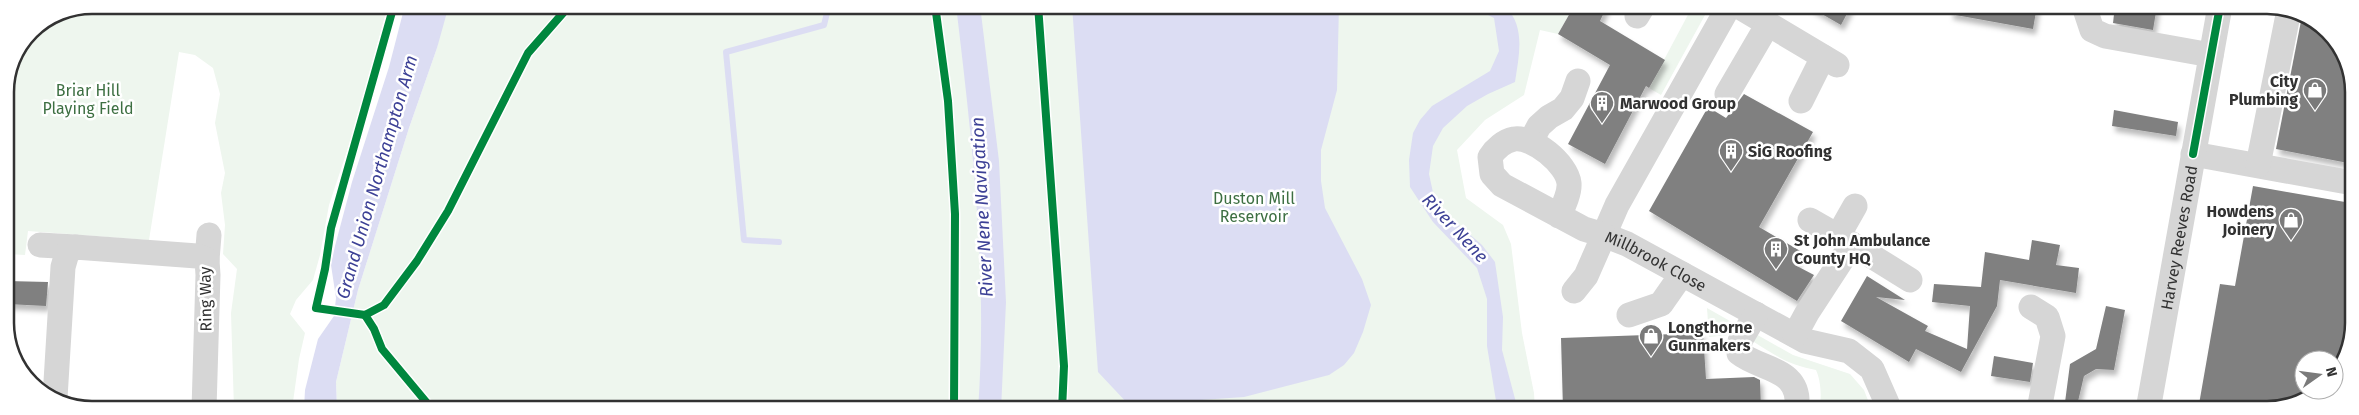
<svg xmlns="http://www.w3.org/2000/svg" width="2359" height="415" font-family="'Fira Sans',sans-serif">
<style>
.green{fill:#eef6ee}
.water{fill:#dcddf3}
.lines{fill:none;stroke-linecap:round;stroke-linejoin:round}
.stream{stroke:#dcddf3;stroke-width:6}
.building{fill:#808080;filter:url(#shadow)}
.minor{stroke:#d6d6d6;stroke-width:25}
.cycleway-casing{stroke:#fff;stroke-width:11}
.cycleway{stroke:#00873e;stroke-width:8}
.labels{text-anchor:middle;stroke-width:5;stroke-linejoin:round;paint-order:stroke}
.poi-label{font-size:16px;font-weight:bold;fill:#323232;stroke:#fff;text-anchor:start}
.park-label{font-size:16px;fill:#3d6f42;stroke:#fff}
.street-label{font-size:16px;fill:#323232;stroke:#fff}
.water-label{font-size:18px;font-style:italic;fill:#3d4196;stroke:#fff}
.rim{fill:none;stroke:#323232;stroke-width:2.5}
</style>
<defs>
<filter id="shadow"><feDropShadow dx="3" dy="5.5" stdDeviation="2.5" flood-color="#0004"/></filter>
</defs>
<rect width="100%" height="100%" fill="#fff"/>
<g class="green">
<path d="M91,5H388L356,124L329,205L320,255L313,280L296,300L290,314L305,333L299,359L292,409H234L231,313L237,269L223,254L225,225L221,193L225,173L215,123L220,94L213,68L195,55L179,52L149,240L28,231L25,255L7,254L5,91L12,58L30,30L59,11Z"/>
<path d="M443,5L1574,6L1558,34L1540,30L1524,95L1485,120L1457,150L1466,198L1503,225L1511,244L1522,333L1534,393L1535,410L337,409L336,382L358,290L409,128L437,48Z"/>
<path d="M1682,6C1692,6 1700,5 1705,15L1661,95L1649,88L1690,11Z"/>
<path d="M1707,308L1737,325L1729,335L1709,337Z"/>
<path d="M1754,333L1793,355L1850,374L1864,390L1871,408L1865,410H1819C1822,398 1821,381 1816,370C1789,365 1776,356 1754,342Z"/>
</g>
<g class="water">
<path d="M405,5H449L437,48L409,128L358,290L336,382L337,409H304L305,390L318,339L334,316L336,298L331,265L335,246L352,182L389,67Z"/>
<path d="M956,5H980L999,161L1006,302L1001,410H978C988,274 972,140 956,5Z"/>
<path d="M1072,5H1339L1337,90L1321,150V181L1325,208L1362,279L1371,305L1363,332L1354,353L1344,365L1329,375L1244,397L1129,405L1098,372Z"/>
<path d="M1468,5L1505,6C1526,27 1519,55 1515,82L1488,94L1467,106L1443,128L1433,146L1429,174L1434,197L1452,219L1482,245L1495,262L1503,317L1502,350L1518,410H1495L1496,401L1487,346V299L1477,268L1433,222L1410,187L1409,160L1413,133L1420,120L1432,106L1490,71L1499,51L1494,18Z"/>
</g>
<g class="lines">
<path class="stream" d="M779,242L744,240L726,52L824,25L829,5"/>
</g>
<g class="building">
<path d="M1574,6H1607L1600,21L1665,60L1649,88L1646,86L1605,164L1568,144L1610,65L1558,34Z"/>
<path d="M1808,6H1851L1841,25Z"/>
<path d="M1951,6H2037L2033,29L1950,14Z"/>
<path d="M2115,6H2157L2153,30L2113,23Z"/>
<path d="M2302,16L2325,27L2352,74L2353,164L2276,149Z"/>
<path d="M1744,94L1813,132L1759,227L1802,252L1795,265L1814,275L1797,301L1649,211L1708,107L1726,118Z"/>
<path d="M2114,110L2178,122L2176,136L2112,126Z"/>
<path d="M2253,186L2345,202V206L2353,207V327L2350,341L2334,371V360H2304V390H2321L2268,410H2198L2220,284L2235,286Z"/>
<path d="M2032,240L2060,245L2056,265L2079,268L2076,293L2000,280L1997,306L1961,372L1916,349L1909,362L1841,321L1867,276L1905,300L1876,297L1928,326L1925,331L1967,349L1970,306L1932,302L1934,284L1981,287L1985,252L2029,260Z"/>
<path d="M7,281L48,282L46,306L7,304Z"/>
<path d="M2106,306L2125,310L2114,370L2096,369L2084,376L2076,410H2064L2070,364L2096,349Z"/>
<path d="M1703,333L1706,379L1754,377L1760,380L1761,410L1563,409L1561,338Z"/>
<path d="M1994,356L2033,363L2030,382L1991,376Z"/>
</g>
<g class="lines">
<g class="minor">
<path id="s1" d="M1729,6L1617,205L1604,235L1627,244L1805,341L1849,351L1872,369L1890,410"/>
<path d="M1738,6L1837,65"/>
<path d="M2084,6L2092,30L2105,36L2211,55"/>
<path d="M1637,16L1643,6"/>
<path d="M1727,94L1768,24"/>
<path d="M1801,101L1823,57"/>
<path d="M1531,141L1539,126L1549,117L1563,109L1572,98L1578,81"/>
<path d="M2193,154L2353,183"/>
<path d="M2258,165L2289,10"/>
<path d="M1559,216C1563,207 1570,193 1569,183C1567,164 1533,136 1514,139C1504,141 1495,149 1490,157L1492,174L1502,185L1584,229L1604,235L1586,276L1574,291"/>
<path d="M1810,220L1852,244"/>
<path d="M1838,236L1855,206"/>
<path d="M40,245L75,247"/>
<path d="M207,260L209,235"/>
<path d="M2031,307L2047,317L2053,336L2039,410"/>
<path d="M1756,314L1740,341L1739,353C1759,369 1795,368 1797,399"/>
<path d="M1629,315L1661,304L1682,274"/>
<path d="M1795,335L1807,313L1852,244L1910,280"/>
<path d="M55,398L63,267L67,253L75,247L197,256L207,260L208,275L204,409"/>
<path id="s2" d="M2148,410L2220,6"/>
</g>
<g class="cycleway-casing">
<g id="cycleway">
<path d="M394,5L331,228L325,269L316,308L365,315L384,305L417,261L448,211L528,53L570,5"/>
<path d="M935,5L948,101L955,214L954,410"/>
<path d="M1038,5L1064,366L1062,410"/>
<path d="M2193,154L2220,6"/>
<path d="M365,315L374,329L382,349L432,409"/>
</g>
</g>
<use href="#cycleway" class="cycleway"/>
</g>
<defs>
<g id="shop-pin" transform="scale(1.25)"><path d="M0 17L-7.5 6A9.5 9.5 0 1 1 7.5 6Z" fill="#7a7a7a" stroke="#fff"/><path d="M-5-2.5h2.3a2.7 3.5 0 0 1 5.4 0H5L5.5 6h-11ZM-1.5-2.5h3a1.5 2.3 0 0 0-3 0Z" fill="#fff"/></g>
<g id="building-pin" transform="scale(1.25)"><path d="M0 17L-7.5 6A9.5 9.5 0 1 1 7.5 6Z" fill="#7a7a7a" stroke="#fff"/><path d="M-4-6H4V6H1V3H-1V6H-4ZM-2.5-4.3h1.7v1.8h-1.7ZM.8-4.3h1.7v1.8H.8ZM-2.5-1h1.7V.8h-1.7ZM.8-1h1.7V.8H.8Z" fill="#fff"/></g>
</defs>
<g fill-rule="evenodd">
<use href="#shop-pin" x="2315" y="90"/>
<use href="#building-pin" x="1602" y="103"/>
<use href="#building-pin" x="1731" y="151"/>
<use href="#shop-pin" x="2291" y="220"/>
<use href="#building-pin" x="1776" y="249"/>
<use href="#shop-pin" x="1651" y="336"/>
</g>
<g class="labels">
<g class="poi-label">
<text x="2298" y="87" text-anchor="end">City<tspan x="2298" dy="18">Plumbing</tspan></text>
<text x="1620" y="109">Marwood Group</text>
<text x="1748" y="157">SiG Roofing</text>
<text x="2274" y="217" text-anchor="end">Howdens<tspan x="2274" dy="18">Joinery</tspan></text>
<text x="1794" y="246">St John Ambulance<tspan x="1794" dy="18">County HQ</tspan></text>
<text x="1668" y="333">Longthorne<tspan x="1668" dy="18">Gunmakers</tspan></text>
</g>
<g class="park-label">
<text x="88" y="96">Briar Hill<tspan x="88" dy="18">Playing Field</tspan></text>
<text x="1254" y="204">Duston Mill<tspan x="1254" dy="18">Reservoir</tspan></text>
</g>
<g class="street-label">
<text dy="6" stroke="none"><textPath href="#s2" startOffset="175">Harvey Reeves Road</textPath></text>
<text dy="6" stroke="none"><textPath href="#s1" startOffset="319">Millbrook Close</textPath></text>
<text transform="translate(205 299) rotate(-91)" y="6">Ring Way</text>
</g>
<g class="water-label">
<text transform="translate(377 177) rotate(-74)" y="6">Grand Union Northampton Arm</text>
<text transform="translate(982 207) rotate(-93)" y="6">River Nene Navigation</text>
<text transform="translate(1455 228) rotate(47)" y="6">River Nene</text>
</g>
</g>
<path d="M0 0H2359V415H0ZM92 14H2267A78 78 0 0 1 2345 92V323A78 78 0 0 1 2267 401H92A78 78 0 0 1 14 323V92A78 78 0 0 1 92 14Z" fill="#fff" fill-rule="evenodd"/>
<path class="rim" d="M92 14H2267A78 78 0 0 1 2345 92V323A78 78 0 0 1 2267 401H92A78 78 0 0 1 14 323V92A78 78 0 0 1 92 14Z"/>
<g transform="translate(2319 375) rotate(76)"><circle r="24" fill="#ffffff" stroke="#adadad"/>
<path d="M0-4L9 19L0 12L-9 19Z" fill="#7a7a7a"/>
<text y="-8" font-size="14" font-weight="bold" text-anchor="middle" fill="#323232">N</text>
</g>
</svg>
